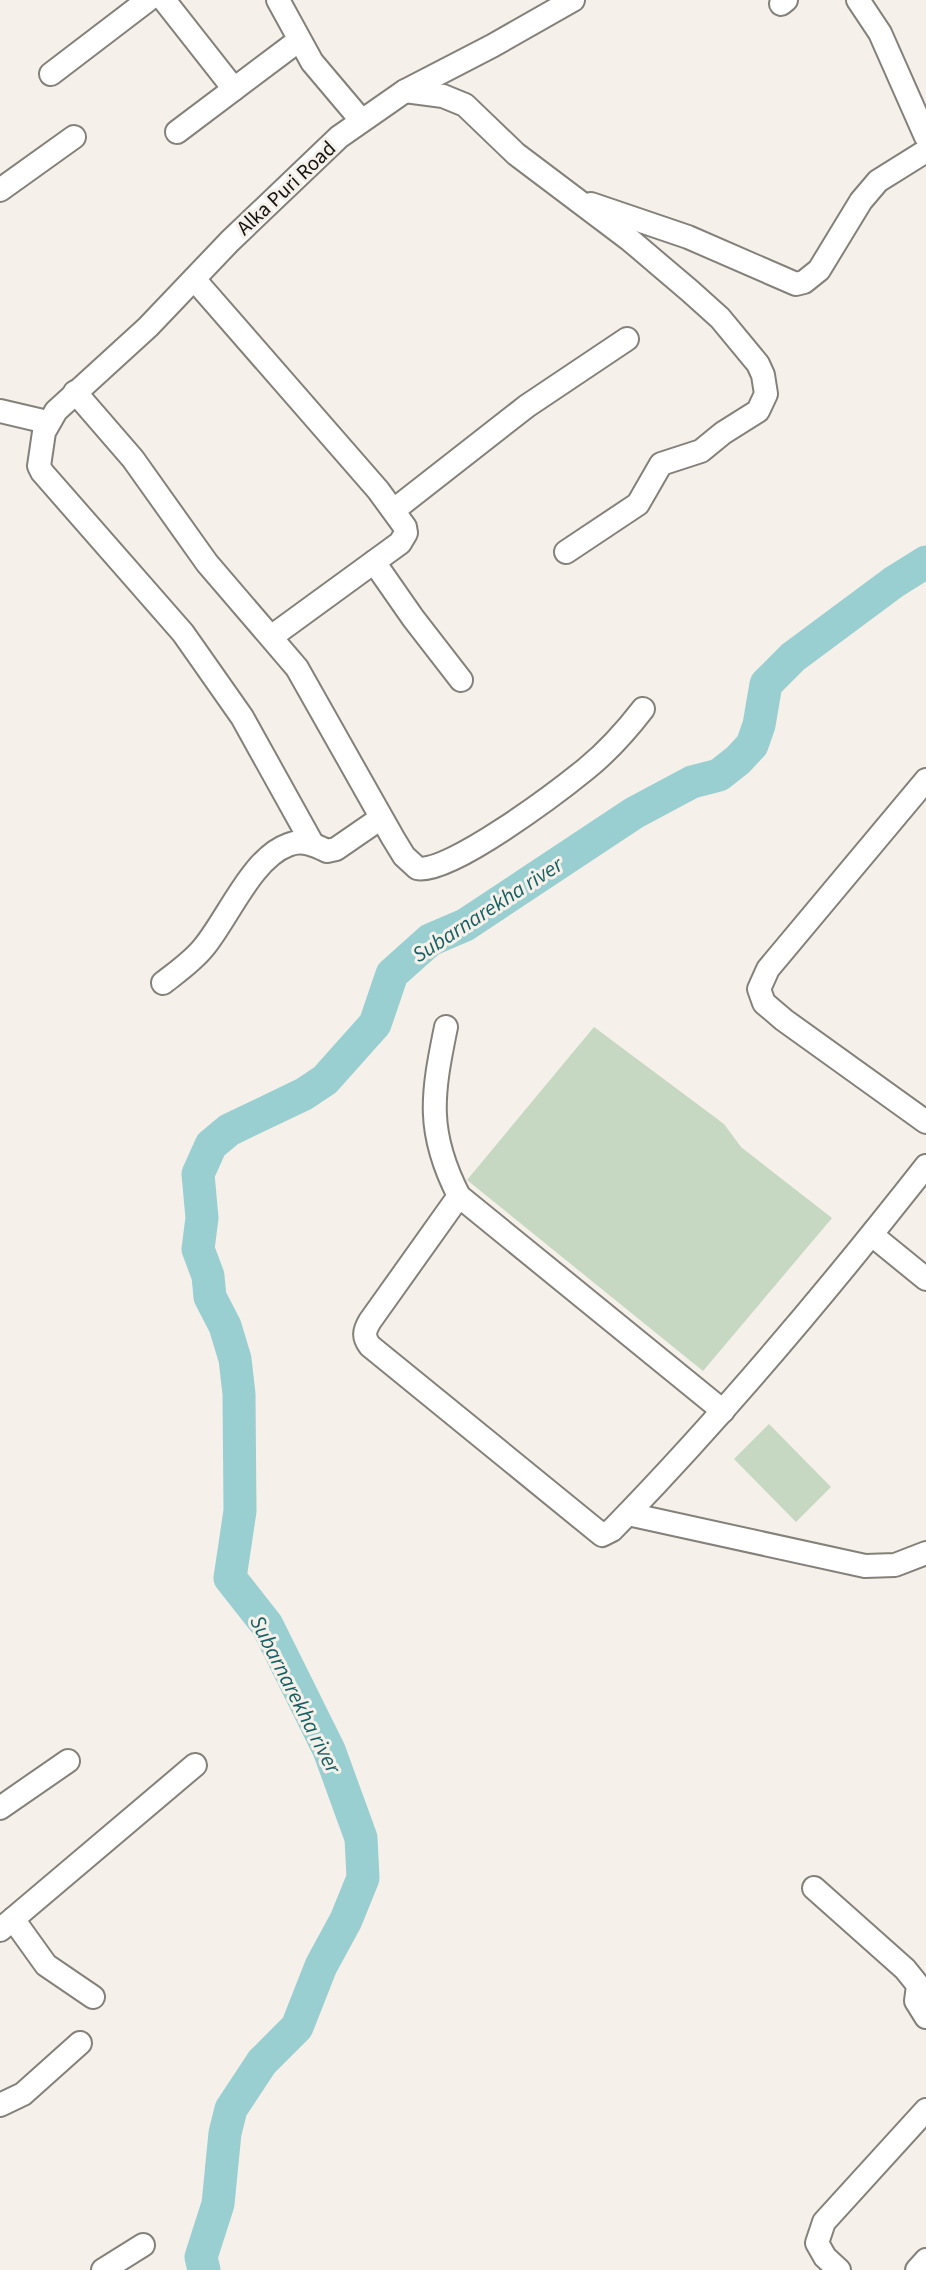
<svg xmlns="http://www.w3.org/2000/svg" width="926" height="2270" font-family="'Source Sans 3',sans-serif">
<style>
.green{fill:#c6d7c2}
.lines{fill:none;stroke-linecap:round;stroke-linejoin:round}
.river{stroke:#9acfd1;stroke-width:33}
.minor-casing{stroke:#84807a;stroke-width:26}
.minor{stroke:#fff;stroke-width:22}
.labels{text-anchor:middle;stroke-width:6;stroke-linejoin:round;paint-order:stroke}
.street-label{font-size:21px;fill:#141310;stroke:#f5f1ea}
.water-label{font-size:22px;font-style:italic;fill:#165f62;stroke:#f5f1ea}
</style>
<rect width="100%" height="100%" fill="#f5f1ea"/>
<g class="green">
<path d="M594,1027L724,1124L741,1147L832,1218L703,1371L467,1180Z"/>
<path d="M769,1424L831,1487L796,1522L734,1459Z"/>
</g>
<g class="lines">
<path class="river" d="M204,2270L201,2257L218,2204L225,2133L231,2109L262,2062L297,2027L321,1966L346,1920L363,1878L361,1838L329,1750L267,1625L230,1578L240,1511L239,1394L235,1359L225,1326L210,1297L208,1276L198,1249L202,1218L198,1174L211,1145L229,1130L304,1094L325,1080L375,1024L392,974L430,940L465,925L634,813L692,782L719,775L738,760L752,745L759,725L766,684L793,657L894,582L926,562"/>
<g class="minor-casing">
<g id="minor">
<path d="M164,0L234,89"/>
<path d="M278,0L312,62L361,120"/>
<path d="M858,0L880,33L926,137"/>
<path d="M781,4L786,0"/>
<path d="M51,74L148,0"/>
<path d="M405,91L443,96L465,105L516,154L630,240L690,291L720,318L758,364L763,375L766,394L758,411L723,433L701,451L661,464L638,504L566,552"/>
<path d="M177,132L298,41"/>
<path d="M0,190L74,137"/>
<path d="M591,204L688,237L796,284L804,282L819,270L861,201L878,181L926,151"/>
<path d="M194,279L378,490L405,527L406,533L400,543L271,637"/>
<path d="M75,392L133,459L207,563L297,668L393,838L404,856L417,868C447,876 559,791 586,769C607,752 626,731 643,709"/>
<path d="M0,411L47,422"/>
<path d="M394,510L527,406L627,339"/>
<path d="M374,562L413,618L461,680"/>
<path d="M926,780L768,969L759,989L764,1003L784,1020L926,1122"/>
<path d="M312,843L242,717L183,633L42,472L39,466L44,432L56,411L148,327L230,241L339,137L405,91L492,46L573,0"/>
<path d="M163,983C177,972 193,961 204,947C228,918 252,858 288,845C302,839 315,845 327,851L336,849L381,818"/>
<path d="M446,1027C432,1095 426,1132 459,1196L723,1411"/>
<path d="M459,1196L370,1321C364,1331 363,1337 370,1346L602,1535L612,1530C724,1415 827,1292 926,1166"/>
<path d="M872,1235L926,1279"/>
<path d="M628,1514L865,1566L895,1565L926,1553"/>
<path d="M0,1808L68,1761"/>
<path d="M814,1888L905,1969L918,1985L916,2001L926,2017"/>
<path d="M13,1919L46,1965L93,1997"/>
<path d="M0,1930L195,1765"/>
<path d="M0,2105L23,2094L80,2043"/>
<path d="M103,2270L143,2245"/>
<path d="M839,2270L825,2257L817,2243L824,2222L926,2110"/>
<path d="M917,2270L926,2260"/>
</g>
</g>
<use href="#minor" class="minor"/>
</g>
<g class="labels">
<g class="street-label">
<text transform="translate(286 188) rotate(-43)" y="7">Alka Puri Road</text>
</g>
<g class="water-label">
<text transform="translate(487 909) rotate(-33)" y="8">Subarnarekha river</text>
<text transform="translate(296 1694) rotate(63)" y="8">Subarnarekha river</text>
</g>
</g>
</svg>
